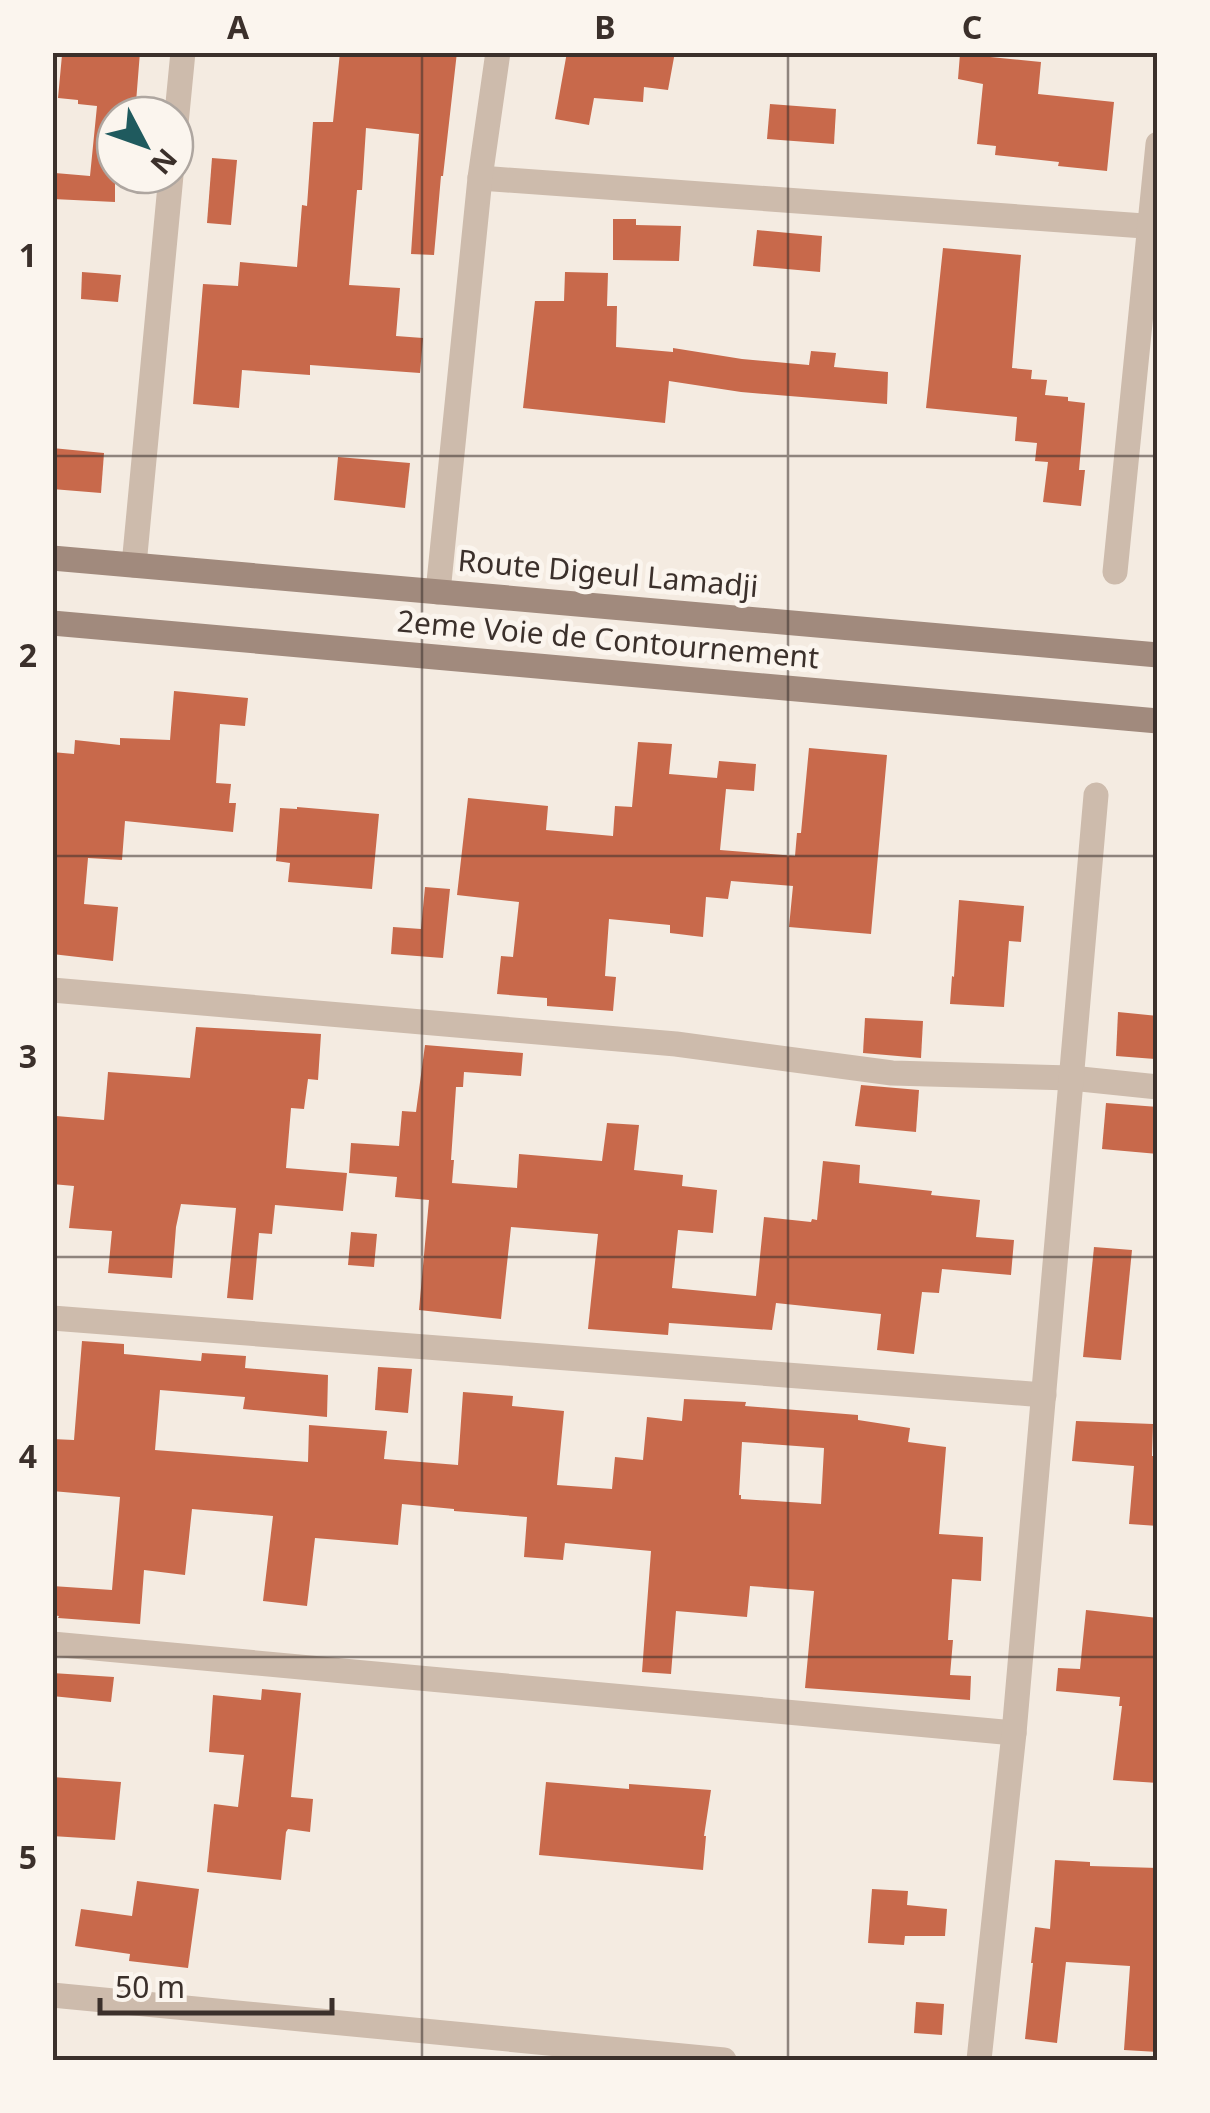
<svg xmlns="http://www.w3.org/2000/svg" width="1210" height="2113" font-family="'Noto Sans',sans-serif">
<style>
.building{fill:#c8694b;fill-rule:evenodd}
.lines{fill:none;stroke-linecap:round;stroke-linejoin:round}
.street{stroke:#cdbbac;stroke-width:25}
.secondary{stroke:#a18a7d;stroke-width:25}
.grid{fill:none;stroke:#3b302b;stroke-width:2.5;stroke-opacity:0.55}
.labels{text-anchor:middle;stroke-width:10;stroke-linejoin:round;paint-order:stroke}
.street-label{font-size:30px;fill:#3b302b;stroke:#fbf5ee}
.neatline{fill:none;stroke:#3b302b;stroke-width:4}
.grid-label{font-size:32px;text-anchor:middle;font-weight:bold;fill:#3b302b}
</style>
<rect width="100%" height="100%" fill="#f4ebe1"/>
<g class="building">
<path d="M70,52H140L135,115H115V202L53,199L55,173L90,176L97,106L78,104V100L58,98L62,55H70Z"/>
<path d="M340,52H457L443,176H441L434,255L411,254L419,134L366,128L362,190H357L349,285L400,288L396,336L423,338L420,373L310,365V375L242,370L239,408L193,404L203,284L238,286L240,262L297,267L302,205L307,206L313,122H333Z"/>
<path d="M567,52H675L668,90L644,87L643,102L594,98L589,125L555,119Z"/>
<path d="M960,54L1041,62L1038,94L1114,102L1107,171L1058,166L1059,162L995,155L996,146L977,144L983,84L958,79Z"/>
<path d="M770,104L836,109L834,144L767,139Z"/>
<path d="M212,158L237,160L231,225L207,223Z"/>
<path d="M613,219H636V225L681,226L679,261L613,260Z"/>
<path d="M757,230L822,236L820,272L753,266Z"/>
<path d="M943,248L1021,255L1012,368L1032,370L1031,379L1047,380L1045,395L1068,397V401L1085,403L1079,470H1085L1081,506L1043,502L1048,462L1035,461L1037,443L1015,441L1017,417L926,408Z"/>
<path d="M82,272L121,275L118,302L81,299Z"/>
<path d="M565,272L608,273L607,306H617L616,347L673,352V348L742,359L809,365L811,351L836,353L834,367L888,372L887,404L741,392L669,381L665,423L523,408L535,301H564Z"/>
<path d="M52,448L104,453L101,493L52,489Z"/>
<path d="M338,457L410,463L405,508L334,500Z"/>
<path d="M174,691L248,698L245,726L220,724L216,783L231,784L229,803H236L233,832L125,821L122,860L88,858L84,904L118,907L113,961L52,954V915L57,859H52V752L74,754L75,740L120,745V738L170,740Z"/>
<path d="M638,742L672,744L669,774L717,778L719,761L756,764L754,791L726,789L720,850L795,856L797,833H801L809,748L887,755L871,934L789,927L793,886L731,881L728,899L706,897L703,937L670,933V925L609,919L605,976L616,977L613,1011L547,1006V998L497,994L501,956L513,957L519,902L457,895L468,798L548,806L546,830L613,836L615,806L632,807Z"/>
<path d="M297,807L379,814L372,889L288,882L290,863L276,861L280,808L297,809Z"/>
<path d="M425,887L450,889L443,958L391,954L393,927L421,929Z"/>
<path d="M959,900L1024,906L1021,942L1009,941L1004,1007L950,1004L952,976L954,977Z"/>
<path d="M1118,1012L1158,1016L1155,1059L1116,1056Z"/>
<path d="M865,1018L923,1021L921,1058L863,1053Z"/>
<path d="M196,1027L321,1034L318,1080L308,1079L304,1109L291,1108L286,1168L347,1173L343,1211L275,1205L272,1234L259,1233L253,1300L227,1298L236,1208L181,1204L176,1227L172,1278L108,1273L112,1231L69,1228L74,1186L52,1184L56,1116L104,1120L108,1072L190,1078Z"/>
<path d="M425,1045L523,1053L521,1076L464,1072L463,1087H456L451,1160H454L452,1183L517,1188L519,1154L602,1161L607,1123L639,1125L634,1170L683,1175L682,1186L717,1190L713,1233L678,1230L672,1288L756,1296L764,1217L811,1222L812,1219L817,1220L823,1161L860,1165L859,1183L932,1191L931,1195L980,1200L976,1237L1014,1240L1011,1275L942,1269L939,1293L922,1292L914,1354L877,1350L881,1314L776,1303L772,1330L669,1323L668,1335L588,1329L598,1234L511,1227L501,1319L419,1310L429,1200L395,1197L397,1177L349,1173L351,1143L399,1146L402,1111L416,1112Z"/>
<path d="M861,1085L919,1090L916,1132L855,1126Z"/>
<path d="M1106,1103L1158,1107V1154L1102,1149Z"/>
<path d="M351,1232L377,1234L374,1267L348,1265Z"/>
<path d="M1094,1247L1132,1250L1121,1360L1083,1357Z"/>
<path d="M82,1341L124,1344V1354L201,1361L202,1353L246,1356L245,1368L328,1375L327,1417L243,1409L245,1397L160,1390L155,1450L308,1462L309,1425L387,1431L384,1459L458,1465L463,1392L513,1396L512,1406L564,1411L557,1485L612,1489L615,1457L643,1460L647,1417L682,1421L684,1399L746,1402L745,1406L858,1415V1420L910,1428L908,1442L946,1447L939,1534L983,1537L981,1581L952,1579L948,1640H953L950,1675L971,1676L970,1700L805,1688L814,1591L750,1586L747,1617L676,1611L671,1674L642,1672L651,1551L565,1543L563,1560L524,1557L527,1517L454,1511V1509L402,1504L398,1545L315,1538L307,1606L263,1601L273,1516L192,1509L185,1575L144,1570L140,1624L58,1618L59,1616L52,1615V1586L112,1590L120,1497L52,1491V1439L74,1440ZM742,1442L824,1448L821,1504L741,1499V1495H739Z"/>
<path d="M378,1367L412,1369L408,1413L375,1410Z"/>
<path d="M1076,1421L1153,1424L1152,1456H1158V1526L1129,1524L1134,1466L1072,1461Z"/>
<path d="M1086,1610L1158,1618V1783L1113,1780L1122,1706H1119L1120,1697L1056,1691L1058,1668L1080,1669Z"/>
<path d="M52,1673L114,1677L111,1702L52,1696Z"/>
<path d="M262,1689L301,1693L291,1797L313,1799L310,1832L288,1829L286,1832L281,1880L207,1872L214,1804L238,1807L244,1755L209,1752L213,1695L261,1700Z"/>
<path d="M52,1777L121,1782L115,1840L52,1836Z"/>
<path d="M546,1782L629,1789V1784L711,1790L704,1836H706L703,1870L539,1855Z"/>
<path d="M1055,1860L1090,1862V1866L1158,1868V2052L1124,2050L1130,1966L1066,1962L1057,2043L1025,2039L1033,1963H1031L1035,1927L1050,1929Z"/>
<path d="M137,1881L199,1889L188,1968L129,1961L130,1954L75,1946L81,1909L132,1916Z"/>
<path d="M872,1889L908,1891L907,1905L947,1909L945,1936H905L904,1945L868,1943Z"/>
<path d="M916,2002L944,2004L942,2035L914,2033Z"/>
</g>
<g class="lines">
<g class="street">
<path d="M175,134L183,52"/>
<path d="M480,178L1158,227"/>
<path d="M134,565L171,175"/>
<path d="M1115,572L1158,144"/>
<path d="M438,592L480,178L498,52"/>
<path d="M52,990L676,1044L892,1073L1071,1078L1158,1087"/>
<path d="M52,1318L1044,1395"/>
<path d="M52,1644L1014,1733"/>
<path d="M52,1995L724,2060"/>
<path d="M979,2060L1014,1733L1096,795"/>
</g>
<g class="secondary">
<path d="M52,558L1158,655"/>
<path d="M52,623L1158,721"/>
</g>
</g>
<path class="grid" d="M422,52V2060M788,52V2060M52,456H1158M52,856H1158M52,1257H1158M52,1657H1158"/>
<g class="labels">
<g class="street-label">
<text transform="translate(608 574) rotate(5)" y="10">Route Digeul Lamadji</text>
<text transform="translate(608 640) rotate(5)" y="10">2eme Voie de Contournement</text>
</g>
</g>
<rect width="1210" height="2113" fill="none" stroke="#fbf5ee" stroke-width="110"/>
<g transform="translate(145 145) rotate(131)"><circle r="48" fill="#fbf5ee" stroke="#aea6a0" stroke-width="2.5"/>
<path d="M0-8L18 38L0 25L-18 38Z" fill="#1f5a5e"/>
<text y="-15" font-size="28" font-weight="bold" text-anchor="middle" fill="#3b302b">N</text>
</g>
<path d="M100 1998v15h232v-15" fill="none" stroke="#3b302b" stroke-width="5"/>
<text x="115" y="1998" font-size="30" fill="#3b302b" stroke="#fbf5ee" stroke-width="8" paint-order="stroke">50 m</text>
<rect x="55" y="55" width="1100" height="2003" class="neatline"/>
<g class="grid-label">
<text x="238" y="39">A</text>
<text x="605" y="39">B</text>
<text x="972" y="39">C</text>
<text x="28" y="267">1</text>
<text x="28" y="667">2</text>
<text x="28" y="1068">3</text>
<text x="28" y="1468">4</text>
<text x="28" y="1869">5</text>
</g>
</svg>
